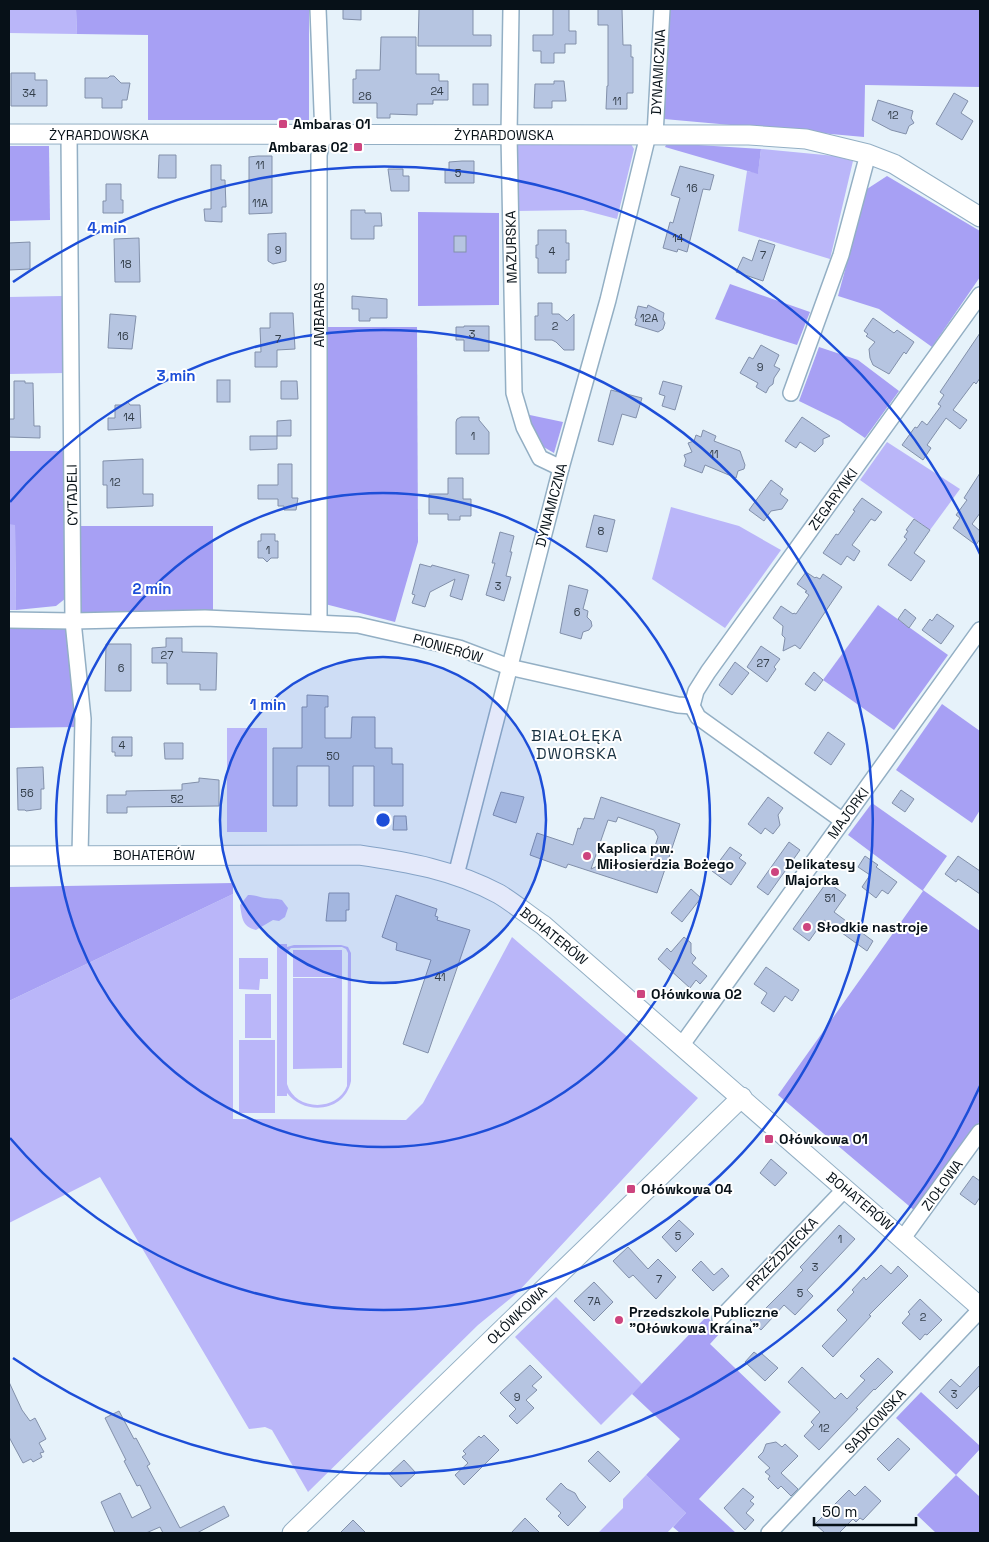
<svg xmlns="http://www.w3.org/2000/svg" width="989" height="1542" font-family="'Space Grotesk',sans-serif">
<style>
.green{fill:#bab6f9;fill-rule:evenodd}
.forest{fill:#a7a0f4}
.building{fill:#b6c5e1;stroke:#8290aa;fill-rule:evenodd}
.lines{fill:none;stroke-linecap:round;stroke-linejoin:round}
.minor-casing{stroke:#93afc4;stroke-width:18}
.tertiary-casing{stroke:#93afc4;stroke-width:21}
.minor{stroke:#fff;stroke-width:15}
.tertiary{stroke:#fff;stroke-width:19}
.ring{fill:none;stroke:#1d4ed8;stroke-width:2.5}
.poi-dot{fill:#cd447e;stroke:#fff;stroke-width:2}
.labels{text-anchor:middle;stroke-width:4;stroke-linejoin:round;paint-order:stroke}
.number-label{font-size:11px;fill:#333e4a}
.street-label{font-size:14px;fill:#071118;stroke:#fff}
.poi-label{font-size:14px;font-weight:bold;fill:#071118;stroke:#fff;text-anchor:start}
.quarter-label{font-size:16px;letter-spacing:1px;fill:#193242;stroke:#fff}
.centre{fill:#1d4ed8;stroke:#fff;stroke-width:2.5}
.ring-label{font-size:15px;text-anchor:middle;font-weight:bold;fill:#1d4ed8;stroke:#fff;stroke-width:4;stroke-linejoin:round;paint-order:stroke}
</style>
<rect width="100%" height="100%" fill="#e6f2fa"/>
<g class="green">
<path d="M9,9H76L77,34L9,33Z"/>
<path d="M631,144L634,149L617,219L583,210L517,211L516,145Z"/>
<path d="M761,149L835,156L853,161L830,259L738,231L747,171L758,173Z"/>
<path d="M63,296L64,373L9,374V297Z"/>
<path d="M887,442L960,489L930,530L860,480Z"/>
<path d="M671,507L739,526L781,550L725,628L652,579Z"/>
<path d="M9,524H15L16,610H9Z"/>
<rect x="227" y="728" width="40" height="104"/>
<path d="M233,894V1119L406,1120L423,1103L512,937L698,1098L517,1293L478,1325L308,1492L272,1430L265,1427L249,1429L100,1177L9,1223V1001Z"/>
<path d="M248,895C255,895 259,897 265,898C271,899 276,898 282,900L288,908L285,917L279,921L273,920L256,930C242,927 242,917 240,905Z"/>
<path d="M277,944H287V947L294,945H341L348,947L351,953V1081C345,1112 305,1116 287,1093V1096H277ZM342,947L346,949L348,953L347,1086C337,1112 295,1111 287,1084V952L291,948Z"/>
<rect x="293" y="950" width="49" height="27"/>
<path d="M239,958H268V979H260L259,990L239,989Z"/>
<path d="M293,978H342V1068L293,1069Z"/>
<rect x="245" y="994" width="26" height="44"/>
<rect x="239" y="1040" width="36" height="73"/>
<path d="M556,1297L642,1384L601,1425L515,1337Z"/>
<path d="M646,1475L686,1513L667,1533H598L623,1508V1499Z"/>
</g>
<g class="forest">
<path d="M76,9H309V120H148V35L77,34Z"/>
<path d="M666,9H980V87L865,85L864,137L664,119Z"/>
<path d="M667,143L761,149L758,174L665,147Z"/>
<path d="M9,146H49L50,220L9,221Z"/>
<path d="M887,176L980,231V277L932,347L879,309L838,296L867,189Z"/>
<path d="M418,212L499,213V305L418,306Z"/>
<path d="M730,284L810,312L797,345L715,319Z"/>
<path d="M323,327H417L418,542L395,622L325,604Z"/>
<path d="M819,347L858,360L899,391L865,438L840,421L799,401Z"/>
<path d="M525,414L563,422L554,453L542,446Z"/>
<path d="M9,451H65L66,598L56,606L16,610L15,525L9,524Z"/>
<path d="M81,526H213V614L80,613Z"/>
<path d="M878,605L948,655L894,730L823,680Z"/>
<path d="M9,625L68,626L78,727L9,728Z"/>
<path d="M942,704L980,731V810L972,823L896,770Z"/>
<path d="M872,803L947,856L923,890L980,931V1121L915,1211L778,1095L923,891L848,835Z"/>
<path d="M233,883V894L9,1001V887Z"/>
<path d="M707,1316L720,1333L710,1344L781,1412L699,1499L736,1533H680L673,1527L686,1513L646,1475L680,1439L632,1394Z"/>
<path d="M921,1392L980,1446V1449L956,1475L980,1497V1533H936L917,1515L956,1475L896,1418Z"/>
</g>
<g class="building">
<path d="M343,9H361V20L343,19Z"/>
<path d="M419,9H473V35H491V46H418Z"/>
<path d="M553,9H569V31H576V44H565V53H554V63H541V51H533V35H553Z"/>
<path d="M598,9H622L623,45H631V57H633V93H627V109H606L607,86H608V25H598Z"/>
<path d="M381,37H416V74H439V81H448V100H433V104H417V115L390,114V118H377V103H353V79H356V70H380Z"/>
<path d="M11,73H35V80H47V106H11Z"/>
<path d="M110,76H114L121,83H130L127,100H122V108H102V98H85V78H108Z"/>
<path d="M554,81H564L566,101H552V108H534L535,84H554Z"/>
<rect x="473" y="84" width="15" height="21"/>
<path d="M954,93L968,101L961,113L973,121L962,140L936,124Z"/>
<path d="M878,100L913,111L911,118L914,123L909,126L906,134L891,130L872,120Z"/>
<path d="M159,155H176V178H158Z"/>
<path d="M258,156H272V213L249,214V157Z"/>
<path d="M462,161H474V183H445V170H449V162Z"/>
<path d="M211,165H221V180H225L226,207H222V222L205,221L204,209H211Z"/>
<path d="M680,166L714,175L710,190L703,189L687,252L678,249L677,252L663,248L670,222L673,223L680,198L671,195Z"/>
<path d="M388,169H403V176H409V191H391Z"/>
<path d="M106,184H121V200H123V213H103V201H106Z"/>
<path d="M351,210H365V213H381L382,226H374V239H351Z"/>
<path d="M538,230H566V243H569V260H566V273H538V258H536V245H538Z"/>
<path d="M286,233V261L273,264L268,261V234Z"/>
<rect x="454" y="236" width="12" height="16"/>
<path d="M139,238L140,282H115L114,239Z"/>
<path d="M759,240L775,245L763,281L736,272L743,257L752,261Z"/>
<path d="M30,242V269L9,270V243Z"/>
<path d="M352,296L387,299V318H370V321H359V309H352Z"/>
<path d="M538,303H552V314H559L567,321L574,314V350H564L556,342L552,340H535V316H538Z"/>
<path d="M648,305L664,313L663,319L665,323L663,329L658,332L635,325L637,319L635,318L638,306L647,308Z"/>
<path d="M270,313H293L295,349L277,350V367H255V352H261L260,328H270Z"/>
<path d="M110,314L136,316L132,349L108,348Z"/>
<path d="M873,318L894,333L897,330L914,342L906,354L904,352L889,374L873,365L870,358L869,349L875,342L866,336L868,334L864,331Z"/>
<path d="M464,326H489V351H464V340H456V327H464Z"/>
<path d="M980,333V378L976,384L974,382L953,410L967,420L960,429L946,418L927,445L931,448L923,460L902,445L915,427L917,428L922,421L927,425L941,406L938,404L944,395L940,392Z"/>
<path d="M761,345L779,355L774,366L780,369L774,378L773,384L769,387L766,393L756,387L758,383L740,373L749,357L753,359Z"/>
<rect x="217" y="380" width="13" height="22"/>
<path d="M14,381H25V383H33L34,426H40V438L9,437V419H14Z"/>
<path d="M281,381H297L298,399H281Z"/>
<path d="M663,381L682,386L675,410L662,406L665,396L659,394Z"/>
<path d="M611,390L642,398L636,418L622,414L613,445L598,441Z"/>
<path d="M127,401L130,405H140L141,428L108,430V418H115V405H123Z"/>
<path d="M461,417H479V420L489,432V454H456V422L457,419Z"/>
<path d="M802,417L830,436L823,439V444L815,452L800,442L796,448L785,441Z"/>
<path d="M291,420V436H277V421Z"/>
<path d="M703,430L716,436L714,441L740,451L745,465L744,469L738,471L736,478L705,465L702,473L684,466L686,460L684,455L692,452L688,443L694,441L696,435L701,437Z"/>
<path d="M250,436H277V449L250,450Z"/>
<path d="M143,459V494H153V506L107,508V485H103V461Z"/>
<path d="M278,464H292V498H298L296,510H284V506H278V499H258V485H278Z"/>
<path d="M980,473V513L972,524L980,531V539L976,545L953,528L960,518L956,515L967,500L964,498Z"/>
<path d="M448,478H463V499H471V516H460V520H448V514H429V494H448Z"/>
<path d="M771,480L783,489L780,494L788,500L782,509L771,511L764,521L749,510Z"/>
<path d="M862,498L882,512L875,521L871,519L852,545L860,551L854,561L847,556L841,565L823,553L836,534L838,535L855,511L853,510Z"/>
<path d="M594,515L615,520L607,552L586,547Z"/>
<path d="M914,519L930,530L914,553L925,561L911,581L888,565L907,539L904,537L908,531L906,530Z"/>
<path d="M500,532L514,536L510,552H512L506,576L511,577L504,601L486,595L495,563H492Z"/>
<path d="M261,534H275V541H278V558H271L267,562L263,558H258V541H261Z"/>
<path d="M420,564L431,567L432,565L469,575L462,600L450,596L455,579L430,592L425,607L412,603L415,595L412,594Z"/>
<path d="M806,572L815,578L816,577L820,579L823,574L842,587L800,649L795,645L783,651L785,638L782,635L783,626L773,618L781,606L793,614L794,613L796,614L809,595L805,592L807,591L797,584Z"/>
<path d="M569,585L588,590L583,609L588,611L587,617L591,621L592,626L589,630L583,632L581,639L560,633Z"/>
<path d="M905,609L916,618L909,628L898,619Z"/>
<path d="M937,614L954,626L941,644L922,630L930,619L932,621Z"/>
<path d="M166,638H182V652L217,653L216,690H200V684H167V663H152V648L166,647Z"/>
<path d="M106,644H131V691H105Z"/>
<path d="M761,646L780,659L774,667L776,669L767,682L747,667Z"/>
<path d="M735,662L749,673L732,695L719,685Z"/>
<path d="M814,672L823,680L815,691L805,684Z"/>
<path d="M307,695L328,696V707H325V738H351L352,717H375V748H392V764H403V806H374V766H353V806H329V766H297V806H273V748H302V707H307Z"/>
<path d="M828,732L845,744L831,765L814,753Z"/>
<path d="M112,737H132V756H115V752H112Z"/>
<path d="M164,743H183V759H165Z"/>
<path d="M43,767L44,789H41V809L26,811L25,810H18L17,768Z"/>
<path d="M199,778L219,780V806L127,807V813H107V795H126V791L182,790V784L199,782Z"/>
<path d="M901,790L914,799L905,812L892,803Z"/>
<path d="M501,792L524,797L516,823L493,815Z"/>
<path d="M601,797L680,824L657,893L568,864L566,868L530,855L537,833L573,845L578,828L580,829L584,818L594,819ZM618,817L654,830L658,837L647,871L633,866L624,870L621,862L613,859L591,869L608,820L616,822Z"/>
<path d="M768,797L783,808L778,815L780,825L773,834L765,828L761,834L748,824Z"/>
<path d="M394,816H406L407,830H393Z"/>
<path d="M789,842L800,850L768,895L757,887Z"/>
<path d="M730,847L742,855L739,858L746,863L731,885L712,871Z"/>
<path d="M865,856L878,865L876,867L897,882L888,894L882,890L876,898L862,887L870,875L858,867Z"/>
<path d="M958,856L980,871V894L958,879L956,882L945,874Z"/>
<path d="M827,882L846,895L834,912L873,941L867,951L824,920L809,941L793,929Z"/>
<path d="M691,889L701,898L682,922L671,913Z"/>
<path d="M329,893H349V910H346V921H326Z"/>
<path d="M396,895L437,909L435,916L438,917L437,920L470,930L428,1053L403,1044L431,960L396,950L397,943L382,937Z"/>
<path d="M684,937L691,943V953L696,958L692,963L707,976L700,984L696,980L690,988L658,959L667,948L671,952Z"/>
<path d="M766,967L799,990L792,1001L785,996L774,1012L761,1003L767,993L754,984Z"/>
<path d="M771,1159L787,1173L775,1186L760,1173Z"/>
<path d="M973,1176L980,1181V1197L975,1205L960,1194Z"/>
<path d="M679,1220L694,1234L676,1252L662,1237Z"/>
<path d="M839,1225L855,1239L807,1290L813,1296L795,1315L784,1305L761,1330L750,1320L762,1308L764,1310L786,1288L803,1270L800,1267L804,1263Z"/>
<path d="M628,1247L648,1269L658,1259L676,1277L656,1299L633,1275L629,1278L613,1261Z"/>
<path d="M701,1261L714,1275L722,1268L729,1276L713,1291L692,1270Z"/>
<path d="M881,1265L891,1274L898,1266L908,1276L869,1315L871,1316L833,1357L822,1346L847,1320L837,1310L854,1292L852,1290L864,1277L866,1280Z"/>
<path d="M594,1282L613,1302L594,1321L574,1301Z"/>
<path d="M920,1299L942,1320L927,1335L925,1334L920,1340L902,1323L910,1314L908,1312Z"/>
<path d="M754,1352L759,1356L761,1353L778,1368L765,1381L745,1362Z"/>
<path d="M878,1358L893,1372L875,1390L874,1389L856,1408L858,1409L819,1450L804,1436L814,1425L811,1422L820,1412L788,1382L802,1367L835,1399L841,1393L847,1399L865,1380L860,1376Z"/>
<path d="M530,1365L542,1377L532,1386L537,1390L526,1400L534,1408L517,1424L509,1416L516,1409L500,1393Z"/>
<path d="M980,1365V1385L957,1409L939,1392L951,1379L960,1387Z"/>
<path d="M9,1382L22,1410L30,1421L35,1418L46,1439L39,1443L44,1452L40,1453L42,1457L33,1462L31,1459L23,1463L9,1437Z"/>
<path d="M119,1411L134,1439L136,1438L150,1464L147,1466L180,1528L224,1506L229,1516L197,1533H163L160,1527L146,1533H115L101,1502L120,1493L132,1518L151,1508L140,1485L137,1486L124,1461L126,1460L105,1418Z"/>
<path d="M484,1435L499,1450L464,1485L455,1475L468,1463L462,1457L466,1454L463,1451L479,1436L481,1438Z"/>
<path d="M898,1438L910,1449L889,1471L877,1459Z"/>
<path d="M776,1442L782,1447L785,1444L798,1456L781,1473L798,1489L791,1496L781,1486L778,1489L768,1479L770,1476L765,1472L770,1468L758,1457L763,1452L766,1444Z"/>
<path d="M598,1451L620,1472L610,1482L588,1461Z"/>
<path d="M404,1460L416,1473L401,1487L389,1474Z"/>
<path d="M561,1483L567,1489L575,1493L579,1500L586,1507L568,1526L558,1516L561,1513L546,1499Z"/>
<path d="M865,1486L881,1501L863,1520L860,1518L856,1522L853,1519L839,1533H825L815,1524L849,1490L855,1496Z"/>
<path d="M743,1488L754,1497L750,1501L754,1504L746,1513L754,1520L745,1530L724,1508Z"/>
<path d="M525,1518L540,1533H511Z"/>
<path d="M353,1520L366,1533H340Z"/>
</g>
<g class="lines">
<g class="minor-casing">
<g id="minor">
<path d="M318,9L323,136L319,155V622"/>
<path d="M511,9L509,135L514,393L524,427L540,458L561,468"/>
<path d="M69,134L73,621L83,719L80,855"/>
<path d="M655,135L662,9"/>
<path d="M791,393L841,255L868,154"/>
<path d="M9,620L73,621L205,618L358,625L459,648L509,667L678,705L692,706"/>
<path d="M692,706L696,691L708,672L980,295"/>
<path d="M692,706L698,717L843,821"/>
<path d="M456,875L561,468L608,300L648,135"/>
<path d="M681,1046L980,630"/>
<path d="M903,1238L980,1132"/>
<path d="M720,1319L845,1189"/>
<path d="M769,1533L980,1310"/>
</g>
</g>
<g class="tertiary-casing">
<g id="tertiary">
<path d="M9,134L749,135L806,139L868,154L894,164L980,217"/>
<path d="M9,856L359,855C408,862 454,870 499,894C514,903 528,915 543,925L980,1307"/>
<path d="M292,1533L742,1097"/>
</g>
</g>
<use href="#minor" class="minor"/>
<use href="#tertiary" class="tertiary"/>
</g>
<circle cx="383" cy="820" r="163" fill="#1d4ed8" fill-opacity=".12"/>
<g class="ring">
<circle cx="383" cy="820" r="163"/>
<circle cx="383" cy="820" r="327"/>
<path d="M10 502A490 490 0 1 1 10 1138"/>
<path d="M980 1086A653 653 0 0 1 13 1358M13 282A653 653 0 0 1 980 554"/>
</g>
<g class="poi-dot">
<rect x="278" y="119" width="10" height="10" rx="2.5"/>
<rect x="353" y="142" width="10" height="10" rx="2.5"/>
<circle cx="587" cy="856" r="5"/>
<circle cx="775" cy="872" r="5"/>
<circle cx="807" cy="927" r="5"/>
<rect x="636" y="989" width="10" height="10" rx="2.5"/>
<rect x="764" y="1134" width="10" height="10" rx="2.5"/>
<rect x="626" y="1184" width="10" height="10" rx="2.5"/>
<circle cx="619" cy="1320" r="5"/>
</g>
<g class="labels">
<g class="number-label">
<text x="437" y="95">24</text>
<text x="29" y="97">34</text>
<text x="365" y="100">26</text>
<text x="617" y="105">11</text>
<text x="893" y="119">12</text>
<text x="260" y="169">11</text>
<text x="458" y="177">5</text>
<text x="692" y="192">16</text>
<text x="260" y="207">11A</text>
<text x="678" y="242">14</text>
<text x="278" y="254">9</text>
<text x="552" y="255">4</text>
<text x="763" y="259">7</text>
<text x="126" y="268">18</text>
<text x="649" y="322">12A</text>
<text x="555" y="330">2</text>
<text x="472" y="338">3</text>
<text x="123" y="340">16</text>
<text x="278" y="343">7</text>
<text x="760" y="371">9</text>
<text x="129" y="421">14</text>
<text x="473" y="440">1</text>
<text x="714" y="458">11</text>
<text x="115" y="486">12</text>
<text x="601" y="535">8</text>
<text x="268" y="554">1</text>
<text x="498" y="590">3</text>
<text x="577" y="616">6</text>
<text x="167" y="659">27</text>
<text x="763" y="667">27</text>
<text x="121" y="672">6</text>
<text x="122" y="749">4</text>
<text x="333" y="760">50</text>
<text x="27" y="797">56</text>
<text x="177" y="803">52</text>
<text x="830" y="902">51</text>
<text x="440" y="981">41</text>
<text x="678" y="1240">5</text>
<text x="840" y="1243">1</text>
<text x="815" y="1271">3</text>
<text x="659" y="1283">7</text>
<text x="800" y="1297">5</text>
<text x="594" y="1305">7A</text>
<text x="923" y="1321">2</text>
<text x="954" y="1398">3</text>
<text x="517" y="1401">9</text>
<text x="824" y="1432">12</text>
</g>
<g class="street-label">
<text transform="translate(658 72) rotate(-87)" y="5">DYNAMICZNA</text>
<text x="99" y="140">ŻYRARDOWSKA</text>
<text x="504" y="140">ŻYRARDOWSKA</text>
<text transform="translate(511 247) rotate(-91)" y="5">MAZURSKA</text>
<text transform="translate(319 315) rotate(-90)" y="5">AMBARAS</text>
<text transform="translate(72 495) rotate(-91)" y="5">CYTADELI</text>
<text transform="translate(833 499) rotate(-54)" y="5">ZEGARYNKI</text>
<text transform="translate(551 505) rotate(-75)" y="5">DYNAMICZNA</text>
<text transform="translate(448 648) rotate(16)" y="5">PIONIERÓW</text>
<text transform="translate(848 813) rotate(-54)" y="5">MAJORKI</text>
<text x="154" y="860">BOHATERÓW</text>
<text transform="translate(554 936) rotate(39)" y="5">BOHATERÓW</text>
<text transform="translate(942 1185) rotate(-54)" y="5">ZIOŁOWA</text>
<text transform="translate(860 1201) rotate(40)" y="5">BOHATERÓW</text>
<text transform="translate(782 1254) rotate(-46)" y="5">PRZEŹDZIECKA</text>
<text transform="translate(517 1315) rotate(-44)" y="5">OŁÓWKOWA</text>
<text transform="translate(875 1421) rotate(-47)" y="5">SADKOWSKA</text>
</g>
<g class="poi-label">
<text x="293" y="129">Ambaras 01</text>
<text x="348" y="152" text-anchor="end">Ambaras 02</text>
<text x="597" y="853">Kaplica pw.<tspan x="597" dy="16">Miłosierdzia Bożego</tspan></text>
<text x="785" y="869">Delikatesy<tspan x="785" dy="16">Majorka</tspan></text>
<text x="817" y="932">Słodkie nastroje</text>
<text x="651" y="999">Ołówkowa 02</text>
<text x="779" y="1144">Ołówkowa 01</text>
<text x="641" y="1194">Ołówkowa 04</text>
<text x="629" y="1317">Przedszkole Publiczne<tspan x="629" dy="16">"Ołówkowa Kraina"</tspan></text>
</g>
<g class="quarter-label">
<text x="577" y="741">BIAŁOŁĘKA<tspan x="577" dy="18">DWORSKA</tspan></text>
</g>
</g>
<circle cx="383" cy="820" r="8" class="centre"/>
<g class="ring-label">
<text x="107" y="233">4 min</text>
<text x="176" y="381">3 min</text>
<text x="152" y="594">2 min</text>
<text x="268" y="710">1 min</text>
</g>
<rect width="989" height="1542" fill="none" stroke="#071118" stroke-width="20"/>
<path d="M814 1517v8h102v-8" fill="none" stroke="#071118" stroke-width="2.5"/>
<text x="822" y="1517" font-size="15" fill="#071118" stroke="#ffffff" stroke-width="4" paint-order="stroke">50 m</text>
</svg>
